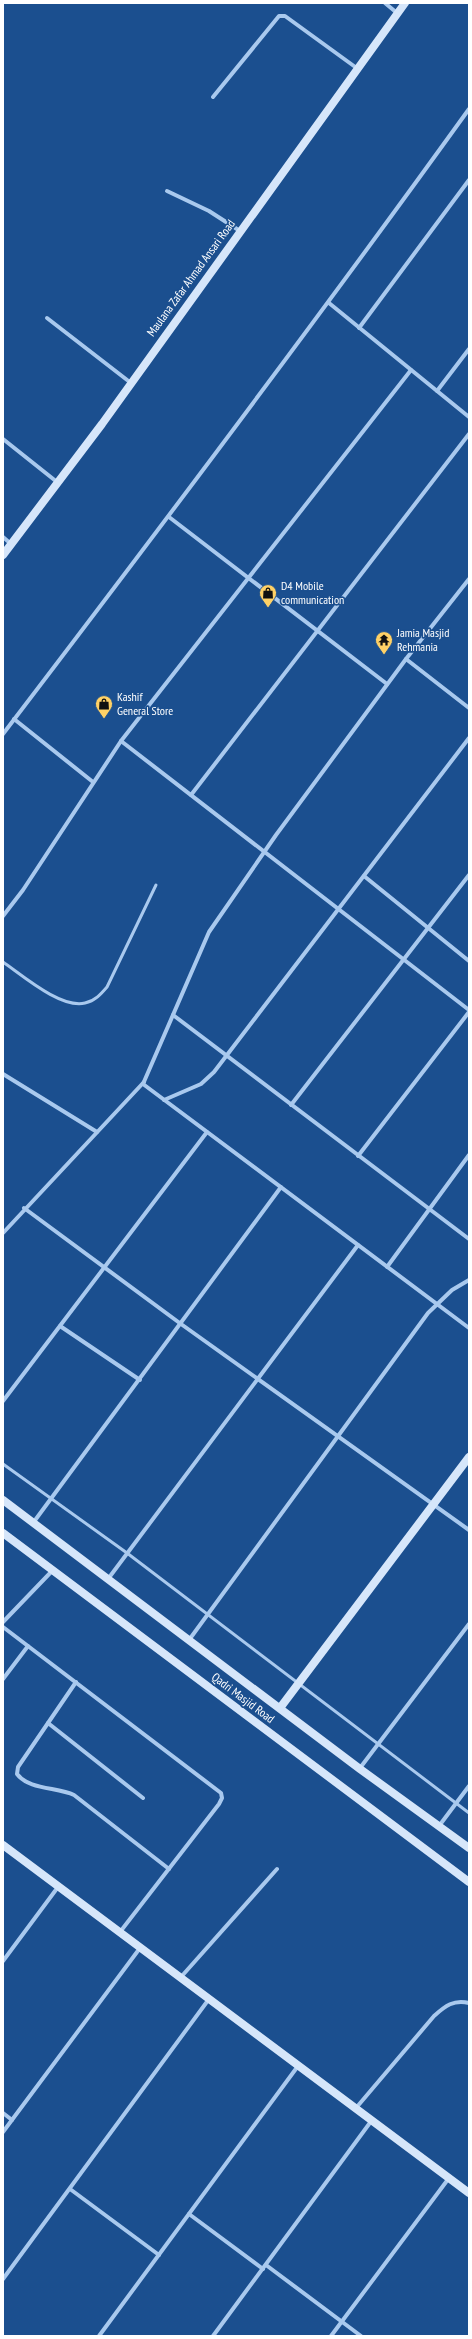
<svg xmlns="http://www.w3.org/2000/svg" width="472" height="2339" font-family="'PT Sans Narrow',sans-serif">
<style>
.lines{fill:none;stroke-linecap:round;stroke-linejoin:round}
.lane{stroke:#a9c9ee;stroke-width:3}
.street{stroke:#a9c9ee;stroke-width:4}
.secondary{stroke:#d6e6fa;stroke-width:8}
.labels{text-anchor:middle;stroke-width:3.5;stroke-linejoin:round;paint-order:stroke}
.street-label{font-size:12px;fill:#fff;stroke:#1b4f8f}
.poi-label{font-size:12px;fill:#fff;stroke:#1b4f8f;text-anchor:start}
</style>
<rect width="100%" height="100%" fill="#1b4f8f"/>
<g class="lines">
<g class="lane">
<path d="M3,962C22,975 61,1009 85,1003C95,1001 101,994 107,987L156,885"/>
<path d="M3,1464L127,1553L469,1813"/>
</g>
<g class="street">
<path d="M385,3L397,13"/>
<path d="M213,97L279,16H285L358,69"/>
<path d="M167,191L209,211L240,231"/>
<path d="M329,303L469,417"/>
<path d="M47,318L131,383"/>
<path d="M359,328L469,180"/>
<path d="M437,391L469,349"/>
<path d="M3,439L57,482"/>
<path d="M169,517L387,684"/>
<path d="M3,537L11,544"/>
<path d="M469,579L406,659L276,835L209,932L143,1084L469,1328"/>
<path d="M406,659L469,708"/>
<path d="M14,719L93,782"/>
<path d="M3,734C161,527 317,320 469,109"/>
<path d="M121,741L469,1010"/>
<path d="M191,795L469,434"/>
<path d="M364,876L469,961"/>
<path d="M3,916L23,890L121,741L411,370"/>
<path d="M173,1015L469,1239"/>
<path d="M3,1074L97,1132"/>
<path d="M164,1100L201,1084L214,1072L469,738"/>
<path d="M291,1105L469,875"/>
<path d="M358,1156L469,1012"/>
<path d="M24,1208L181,1324L469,1530"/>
<path d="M3,1233L144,1082"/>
<path d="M387,1267L469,1155"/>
<path d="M60,1326L140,1380"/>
<path d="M3,1401L207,1132"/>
<path d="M33,1523L281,1187"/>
<path d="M108,1579L358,1245"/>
<path d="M3,1622L53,1570"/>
<path d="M3,1627L221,1793L222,1798L219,1804L120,1932"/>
<path d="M189,1640L428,1313L452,1290L469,1280"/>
<path d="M3,1679L28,1646"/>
<path d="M76,1682L18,1767L17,1774C29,1790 57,1787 74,1795L169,1869"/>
<path d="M48,1723L143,1798"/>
<path d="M360,1768L469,1624"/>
<path d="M439,1826L469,1786"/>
<path d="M3,1961L58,1887"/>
<path d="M181,1977L277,1869"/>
<path d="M356,2108L434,2016C445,2006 454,1999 469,2003"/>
<path d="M3,2113L12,2120"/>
<path d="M3,2132L140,1948"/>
<path d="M70,2189L159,2255"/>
<path d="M189,2214L263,2269"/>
<path d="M266,2265L361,2336"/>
<path d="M3,2279L209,1999"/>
<path d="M99,2336L298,2066"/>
<path d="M213,2336L372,2120"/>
<path d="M331,2336L449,2178"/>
</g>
<g class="secondary">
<path d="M3,555L102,424L405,3"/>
<path d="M3,1500L360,1769L469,1848"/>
<path d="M3,1533L469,1882"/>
<path d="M280,1708L469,1457"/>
<path d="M3,1845L469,2193"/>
</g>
</g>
<defs>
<g id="shop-pin" transform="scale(0.9)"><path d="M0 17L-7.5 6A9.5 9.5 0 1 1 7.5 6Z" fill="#ffd166" stroke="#1b4f8f"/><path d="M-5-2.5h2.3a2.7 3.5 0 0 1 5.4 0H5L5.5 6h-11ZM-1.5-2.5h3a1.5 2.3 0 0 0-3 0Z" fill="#111"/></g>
<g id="temple-pin" transform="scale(0.9)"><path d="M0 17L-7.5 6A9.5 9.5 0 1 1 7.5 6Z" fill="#ffd166" stroke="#1b4f8f"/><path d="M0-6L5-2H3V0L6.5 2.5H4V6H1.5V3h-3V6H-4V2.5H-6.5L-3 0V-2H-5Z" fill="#111"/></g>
</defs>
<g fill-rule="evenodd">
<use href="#shop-pin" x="268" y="593"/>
<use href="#temple-pin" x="384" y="640"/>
<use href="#shop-pin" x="104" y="704"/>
</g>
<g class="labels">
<g class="street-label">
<text transform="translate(191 278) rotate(-54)" y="4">Maulana Zafar Ahmad Ansari Road</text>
<text transform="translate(243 1698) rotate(37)" y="4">Qadri Masjid Road</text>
</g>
<g class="poi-label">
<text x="281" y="590">D4 Mobile<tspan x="281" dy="14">communication</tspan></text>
<text x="397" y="637">Jamia Masjid<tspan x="397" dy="14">Rehmania</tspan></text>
<text x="117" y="701">Kashif<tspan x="117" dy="14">General Store</tspan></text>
</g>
</g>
<rect width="472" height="2339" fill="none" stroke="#ffffff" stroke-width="8"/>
</svg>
